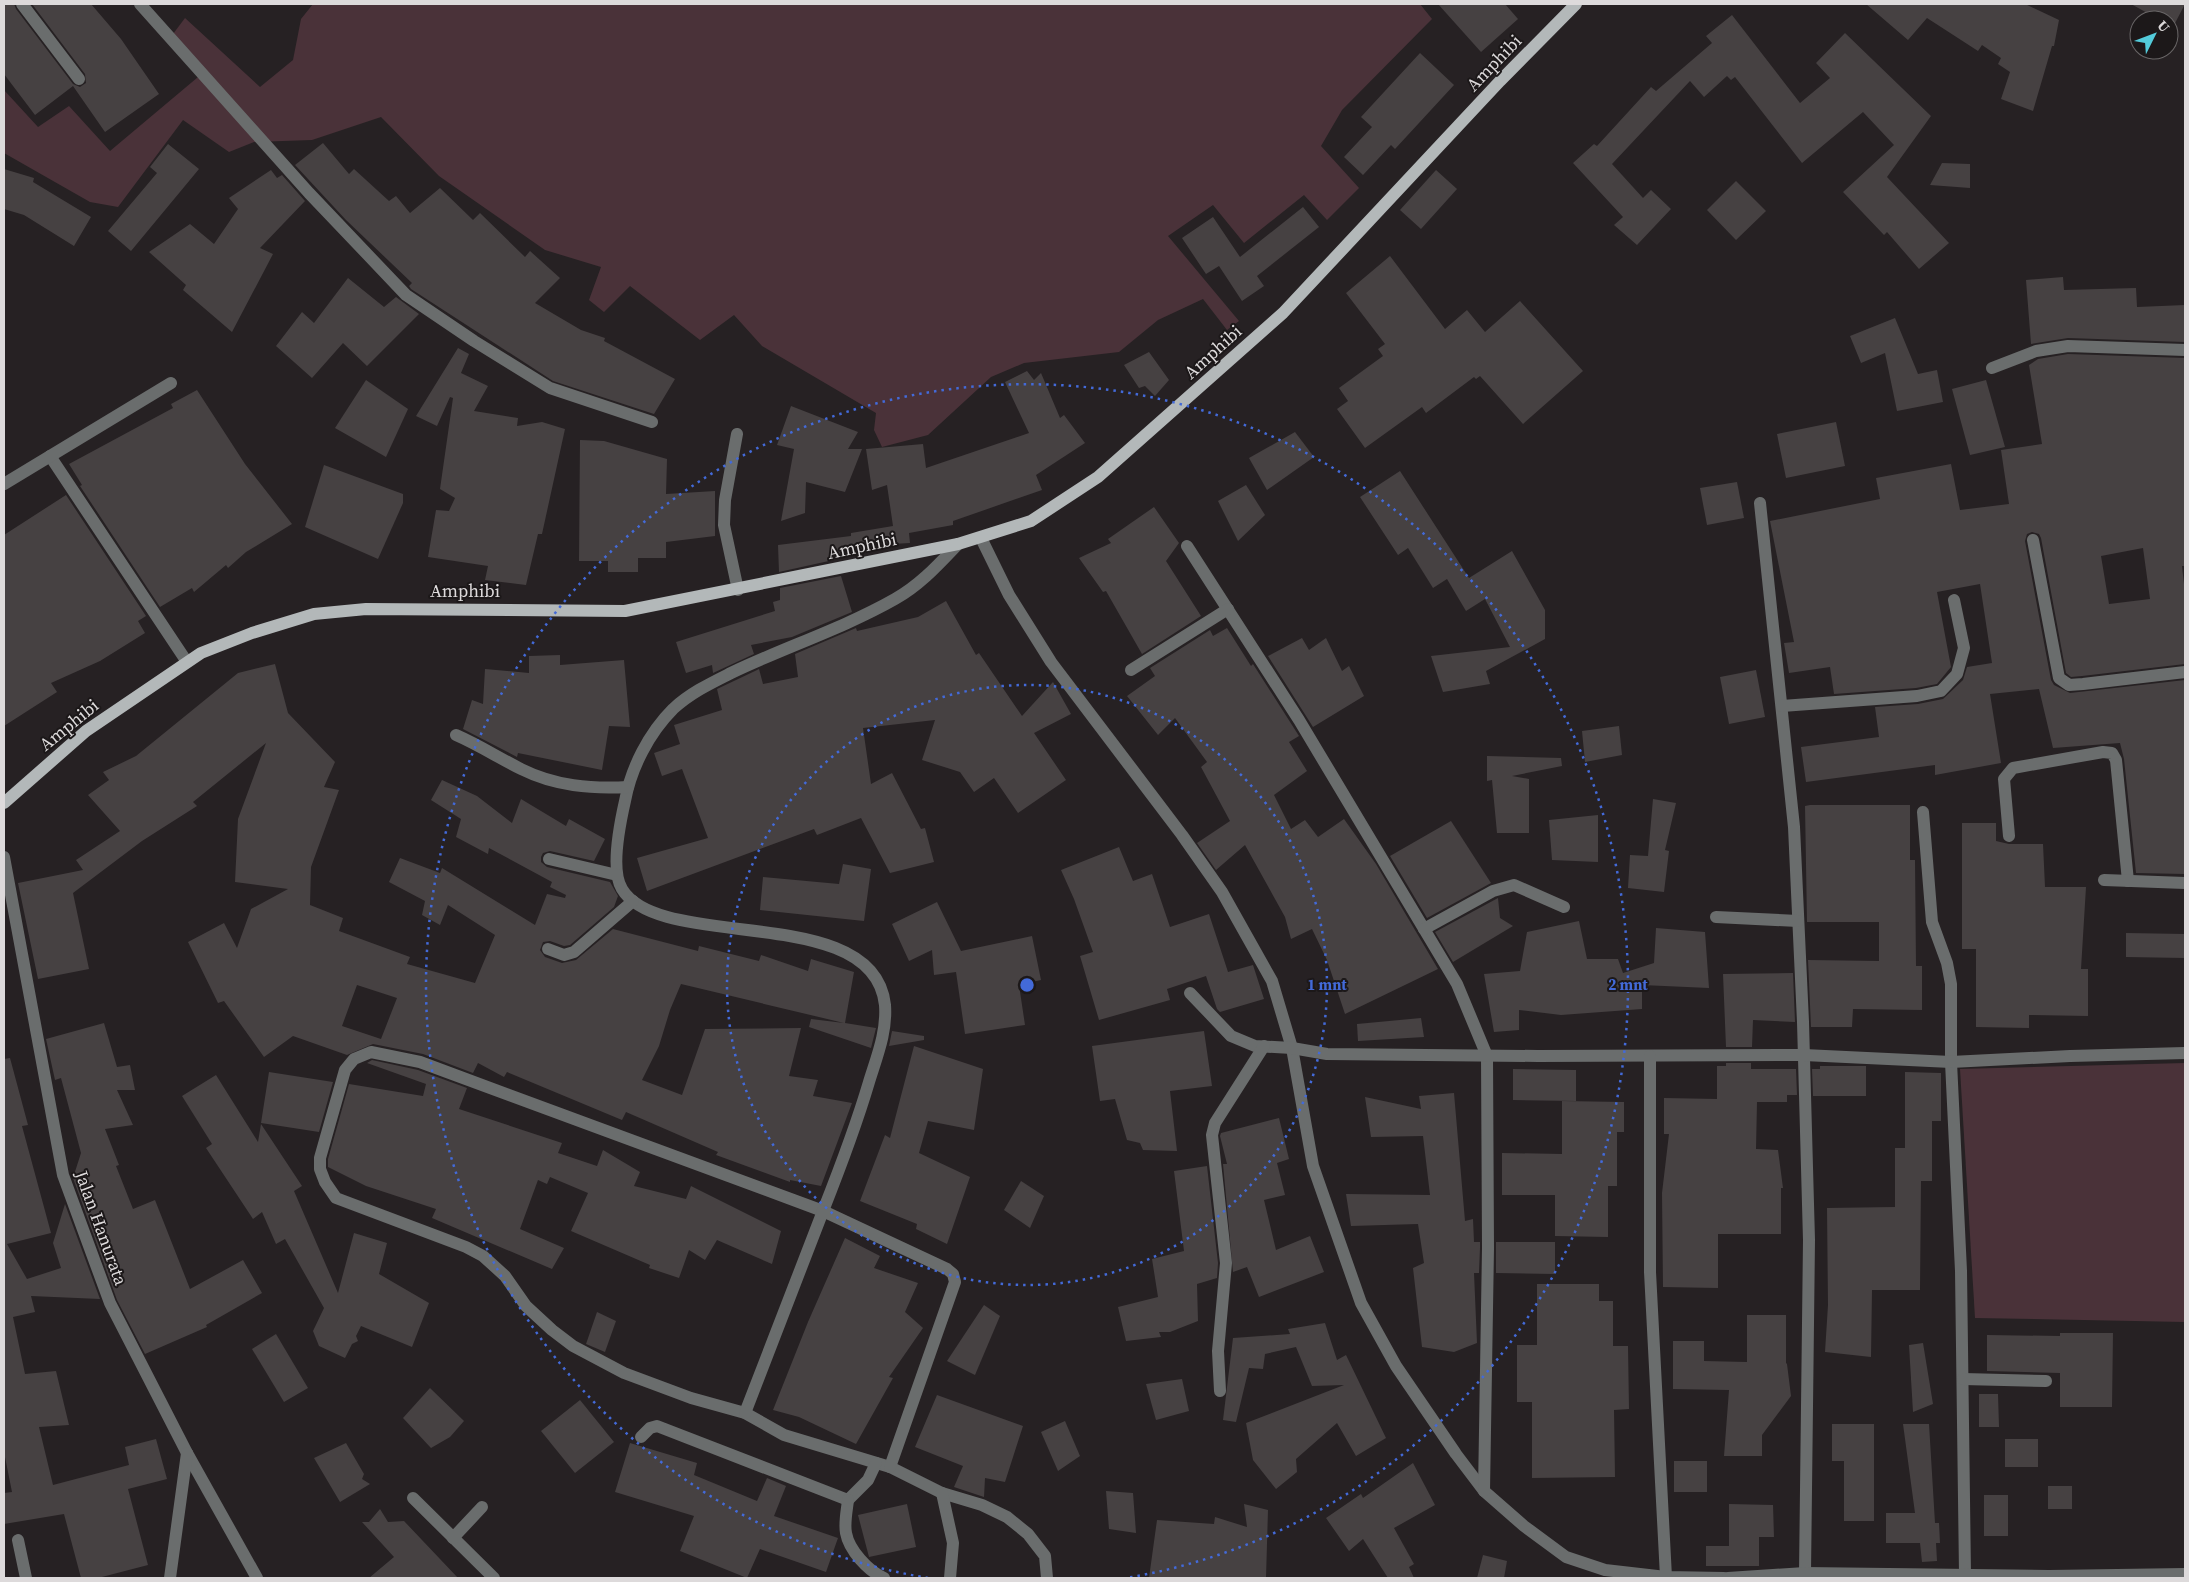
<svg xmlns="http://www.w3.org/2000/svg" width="2189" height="1582" font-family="'Source Serif 4',serif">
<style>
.green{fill:#4a3239}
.building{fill:#464142;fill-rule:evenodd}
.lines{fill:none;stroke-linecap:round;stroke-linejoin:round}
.minor{stroke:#6a6d6d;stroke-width:12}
.major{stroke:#b3b8b9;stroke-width:12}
.ring{fill:none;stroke:#436ad9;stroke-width:2.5;stroke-dasharray:2.5 5}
.labels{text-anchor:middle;stroke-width:4;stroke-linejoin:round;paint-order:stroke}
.street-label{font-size:18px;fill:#dddadb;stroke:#1c1819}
.centre{fill:#436ad9;stroke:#1c1819;stroke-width:2.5}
.ring-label{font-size:15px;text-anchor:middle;font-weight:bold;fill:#436ad9;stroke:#1c1819;stroke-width:4;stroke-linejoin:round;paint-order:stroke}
</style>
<rect width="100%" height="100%" fill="#262123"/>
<g class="green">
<path d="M313,4H1420L1432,19L1342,110L1321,146L1359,188L1327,220L1304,195L1244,243L1213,205L1168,236L1239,321L1227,330L1203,299L1158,320L1119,352L1024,363L991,377L928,435L882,447L874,430L876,413L762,346L734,315L700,340L630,286L604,312L589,300L601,267L545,250L439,176L381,117L312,140L254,142L229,152L183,120L118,207L90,202L4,153V90L38,127L69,106L110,151L204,72L173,34L185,18L260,87L293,60L301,19Z"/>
<path d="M2185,1063V1322L1975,1318L1960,1069Z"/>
</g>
<g class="building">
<path d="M4,4H14L16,9L73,84L80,87L86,83L85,74L32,4H91L121,39L159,94L105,132L73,86L35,115L4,74Z"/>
<path d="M1438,4H1505L1518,19L1481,52Z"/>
<path d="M1866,4H2025L2059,20L2054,46H2052L2033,111L2001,99L2010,72L1998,64L2001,58L1982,45L1978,51L1927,18L1908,40Z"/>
<path d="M2131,4H2185L2173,27L2169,25V20H2160Z"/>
<path d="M1732,15L1800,103L1830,78L1816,63L1845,33L1931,116L1887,177L1949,243L1919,269L1887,232L1884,235L1843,192L1894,145L1863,112L1802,163L1735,77L1731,80L1727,76L1704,97L1690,81L1612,164L1643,198L1651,190L1671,209L1637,245L1614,225L1623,217L1573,163L1594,144L1597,146L1651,87L1656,91L1712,43L1706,36Z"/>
<path d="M1420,53L1454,85L1395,149L1391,145L1363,175L1344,157L1372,127L1361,117Z"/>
<path d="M323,143L349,174L354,169L389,201L396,196L410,213L440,188L473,220L480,213L525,257L530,251L560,278L535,303L581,330L605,338L604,341L675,379L654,414L553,381L411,289L409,286L412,283L346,220L295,165Z"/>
<path d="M168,144L199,169L131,251L108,231L157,173L150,167Z"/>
<path d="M1942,163L1970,164V188L1930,185Z"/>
<path d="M4,169L34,178L33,182L91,217L74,246L24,215L4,209Z"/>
<path d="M271,170L277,178L282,175L305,201L260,248L273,254L232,332L183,290L186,285L149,252L190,224L214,244L238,209L229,198Z"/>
<path d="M1436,170L1457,189L1421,229L1400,210Z"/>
<path d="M1736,181L1766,211L1736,240L1707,210Z"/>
<path d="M1303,207L1319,227L1257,276L1264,286L1242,301L1219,266L1206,274L1182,238L1213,217L1240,257Z"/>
<path d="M1390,256L1445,329L1467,310L1485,332L1520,301L1583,371L1523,424L1480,376L1476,379L1474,377L1426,413L1422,407L1365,448L1337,409L1348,401L1339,388L1383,356L1378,349L1385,344L1346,293Z"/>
<path d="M2063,277L2064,290L2136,288L2137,307L2185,305V342L2068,338L2031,344L2026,280Z"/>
<path d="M348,278L384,307L396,297L419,314L367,366L343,343L312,378L276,346L302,312L314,323Z"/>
<path d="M1895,318L1918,374L1937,370L1943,402L1897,411L1885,353L1861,363L1850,336Z"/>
<path d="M458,348L469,354L461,373L488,386L474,411L518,418L517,426L542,422L565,429L542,534H538L526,585L485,580L488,566L428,557L436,510L449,511L455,498L440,489L453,398L450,397L437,426L416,416Z"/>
<path d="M1149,352L1169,380L1155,396L1145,386L1139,388L1124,365Z"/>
<path d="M2068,354L2185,358V566H2182L2185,593V664L2082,676L2071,677L2066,673L2041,538L2039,534L2032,532L2027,534L2025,541L2051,680L2054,685L2070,693L2185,680V874L2136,873L2124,759L2120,743L2053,748L2039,689L1990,694L2001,763L1935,775V765L1806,782L1801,747L1879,737L1875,707L1918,704L1943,699L1963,680L1967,667L1992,663L1980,584L1937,592L1951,667L1937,684L1916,688L1834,694L1830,667L1789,673L1784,643L1794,642L1770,521L1880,499L1876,478L1951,464L1960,510L2009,504L2001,450L2042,444L2029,365L2038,359ZM2143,548L2150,599L2109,604L2101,556Z"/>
<path d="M1027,371L1034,380L1041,373L1060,418L1064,415L1085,443L1036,475L1042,490L953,521V525L909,533L910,543L874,545V551L779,572L778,545L851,536V533L893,526L887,485L872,490L866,449L923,444L926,468L1029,433L1005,382Z"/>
<path d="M366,380L408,409L386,457L335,428Z"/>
<path d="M1986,380L2005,447L1970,455L1952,389Z"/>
<path d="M197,390L245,464L292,524L246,552L228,568L226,565L194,592L192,588L160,607L80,486L82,485L69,464L173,408L171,404Z"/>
<path d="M791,406L858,432L848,449H862L845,492L806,482L805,513L781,521L794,449L777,445Z"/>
<path d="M1836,422L1845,466L1786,478L1777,434Z"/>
<path d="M1295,432L1314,457L1267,490L1249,458Z"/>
<path d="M580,440L604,441L667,459L666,494L715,491V536L666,542V558H638V572H608V561H579Z"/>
<path d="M324,465L403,494V503L378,559L305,527Z"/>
<path d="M1400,471L1469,578L1512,551L1545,610V639L1486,671L1490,684L1443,692L1431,656L1510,647L1485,599L1466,611L1447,579L1433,588L1408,548L1398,555L1360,497Z"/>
<path d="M1737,482L1744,518L1707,525L1700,488Z"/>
<path d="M1246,485L1265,515L1238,541L1218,501Z"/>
<path d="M66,495L146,616L138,621L145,633L100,661L51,683L57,692L4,726V535Z"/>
<path d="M1154,507L1179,543L1166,561L1201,616L1142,654L1106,591L1103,592L1079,558L1111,543L1108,539Z"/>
<path d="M841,576L852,612L792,637L751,645L754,654L713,673L712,665L686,673L676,642L775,611L773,602L780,600V588Z"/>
<path d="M946,601L976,655L979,653L1022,716L1053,682L1071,714L1034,733L1066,780L1018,813L994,778L974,792L960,772L922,760L935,720L863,728L871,784L892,773L921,829L925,828L934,862L890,873L861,818L817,835L814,829L647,891L637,858L708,838L682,769L662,776L654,753L680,744L674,725L722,710L717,689L755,671L759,669L763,684L798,677L795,654L856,628L857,631L918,617Z"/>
<path d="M1227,628L1251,666L1253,664L1299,736L1289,742L1307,771L1274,795L1291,829L1305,820L1318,837L1344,819L1376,864L1438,969L1345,1014L1327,960L1312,929L1291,939L1285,917L1245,845L1216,870L1197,843L1230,821L1201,767L1207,762L1175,718L1158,735L1127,696L1155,676L1150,668L1210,630L1213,636Z"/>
<path d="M1302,638L1309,650L1326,638L1342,671L1349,666L1364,696L1313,727L1268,656Z"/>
<path d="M560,655V665L624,660L630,727L609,726L602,770L518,753L517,757L463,729L472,700L483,704L485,669L529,673V656Z"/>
<path d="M275,664L288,713L335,762L324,787L339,790L311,867L310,905L343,918L339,931L410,957L407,964L475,983L495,935L448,905L440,925L422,915L425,901L389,882L400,858L440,873L442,868L535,925L547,894L565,898L566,895L550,887L552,882L489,848L488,854L456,837L461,819L431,800L442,780L477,796L512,823L521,799L566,826L569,819L605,839L594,861L550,851L543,853L541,857V862L547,867L610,882L618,896L614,907L570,945L564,946L550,941L543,942L540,950L545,957L562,963L576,960L613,929L698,951L699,946L759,961L761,955L808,971L811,959L854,972L845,1023L876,1028L871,1048L809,1027L811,1019L844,1023L681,984L670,1010L659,1046L642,1080L682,1095L705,1029L801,1028L789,1076L818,1080L813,1096L852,1103L821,1186L790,1180V1182L716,1155L718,1152L626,1112L622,1120L507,1072L504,1077L478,1063L473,1073L423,1054L373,1044L347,1055L293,1036L264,1057L224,1001L218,1003L188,942L224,923L237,948L251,909L288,889L235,882L238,819L266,743L193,802L197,806L142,841L73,893L89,969L38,979L18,883L83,870L76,860L120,831L88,795L109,780L103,772L136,756L238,673ZM357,985L397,998L381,1039L342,1026Z"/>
<path d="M1756,670L1765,717L1729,724L1720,677Z"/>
<path d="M1619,726L1622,755L1585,762L1582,731Z"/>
<path d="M1487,756L1561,758L1562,766L1512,776L1529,779V833H1497L1492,780L1487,781Z"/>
<path d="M1653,799L1676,803L1665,850L1669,851L1664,892L1628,888L1630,855L1648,856Z"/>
<path d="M1810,805H1910V860H1915L1916,966H1922V1010L1853,1009L1852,1027H1811L1808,960L1879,961V922H1807L1805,806Z"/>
<path d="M1598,815V862L1552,860L1549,820Z"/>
<path d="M1451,821L1491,883L1427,918L1390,856Z"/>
<path d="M1962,823H1996V841L2009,844H2043L2045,887H2086L2081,969H2088V1016L2029,1015V1028L1976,1027V949H1962Z"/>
<path d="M1119,847L1133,881L1152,874L1170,927L1209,914L1228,972L1253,965L1264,999L1220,1012L1217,1009L1206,976L1167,989L1170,1000L1099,1020L1080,956L1093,952L1074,899L1061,870Z"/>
<path d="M843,864L871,869L864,921L760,910L763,877L839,884Z"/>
<path d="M1498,898L1500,918L1513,926L1453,962L1435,932Z"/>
<path d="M937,902L961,951L1032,936L1041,980L1019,985L1025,1025L965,1034L956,972L934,975L932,950L909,961L892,924Z"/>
<path d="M1579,921L1587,959H1618L1623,973L1654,963L1656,928L1705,932L1709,988L1642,985V1009L1561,1015L1519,1010V1030L1494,1032L1484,974L1520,971L1527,932Z"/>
<path d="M2126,933L2185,934V958L2126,957Z"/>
<path d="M1793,973L1795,1022L1753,1020L1752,1047H1726L1723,974Z"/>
<path d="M1421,1018L1424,1037L1358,1041L1357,1024Z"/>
<path d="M104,1023L117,1067L130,1065L135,1090H117L133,1125L105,1129L119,1165L116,1166L133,1209L155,1200L190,1289L243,1260L262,1293L206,1325L207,1327L145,1354L117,1300L73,1178L81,1153L61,1078L55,1080L46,1039Z"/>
<path d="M892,1031L924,1036V1040L889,1046Z"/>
<path d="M1204,1031L1212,1086L1170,1091L1177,1151L1143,1150L1140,1143L1127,1140L1115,1099L1100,1101L1092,1046Z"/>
<path d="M914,1046L983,1069L974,1130L928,1121L919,1153L970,1177L947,1244L916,1229L917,1224L860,1201L885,1135L890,1138Z"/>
<path d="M10,1058L28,1125L22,1126L51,1233L7,1244L27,1279L61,1268L53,1243L65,1204L100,1299L31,1296L35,1312L13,1317L25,1374L56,1371L69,1425L39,1427L53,1485L129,1465L125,1447L156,1439L167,1479L128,1489L148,1565L98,1578H81L64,1514L4,1524V1493L12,1492L4,1452V1059Z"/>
<path d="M372,1060L418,1070L467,1088L459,1109L562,1143L558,1153L597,1166L603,1150L640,1172L634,1186L686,1199L691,1186L781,1231L772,1264L717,1240L705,1260L689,1250L679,1278L649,1268L650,1265L571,1231L588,1193L550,1177L547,1184L538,1180L520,1229L564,1248L552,1269L432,1218L436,1209L366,1186L328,1167V1159L349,1084L423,1096L426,1084L367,1063Z"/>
<path d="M1726,1063H1751V1069H1796L1797,1095H1787V1102H1757L1756,1149L1778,1150L1783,1188H1781V1234H1718V1288L1663,1287L1662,1193L1669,1134H1664V1098L1717,1099V1066H1726Z"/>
<path d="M1820,1066H1866V1096H1813L1812,1069H1820Z"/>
<path d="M1513,1069L1576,1070V1101L1513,1100Z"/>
<path d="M269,1072L333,1082L319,1132L261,1123Z"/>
<path d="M1905,1072L1941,1073V1121H1932V1181H1921L1920,1290H1872L1871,1357L1825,1352L1828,1305L1827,1208L1895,1207V1148H1905Z"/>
<path d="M216,1075L258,1142L261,1124L302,1186L294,1191L338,1293L354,1233L387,1243L379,1274L429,1303L412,1347L361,1326L356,1336L358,1341L352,1344L345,1358L319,1346L313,1331L324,1308L285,1239L276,1244L262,1212L253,1219L206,1148L212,1144L182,1096Z"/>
<path d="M1454,1093L1465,1221L1473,1219L1474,1242H1480V1248L1479,1273H1474L1477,1343L1454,1352L1422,1347L1413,1268L1424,1263L1418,1224L1351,1226L1346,1194L1430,1195L1423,1136L1371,1137L1365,1097L1421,1109L1419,1096Z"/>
<path d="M1562,1101L1624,1102V1132H1617V1186H1608V1237L1555,1236V1195H1502V1153L1562,1154Z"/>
<path d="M1279,1118L1289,1159L1277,1163L1285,1195L1264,1200L1276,1250L1310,1236L1324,1272L1259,1297L1247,1267L1233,1272L1223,1164H1227L1220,1136L1221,1133Z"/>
<path d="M1207,1166L1218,1263L1217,1278L1197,1284L1198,1321L1170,1332H1159L1161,1337L1126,1341L1118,1307L1158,1297L1152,1259L1184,1251L1174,1171Z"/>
<path d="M1021,1181L1044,1196L1030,1228L1004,1210Z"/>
<path d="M845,1238L880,1256L874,1268L918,1283L905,1312L923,1328L889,1377L893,1378L856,1444L799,1417L773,1410L808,1322Z"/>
<path d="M1496,1242H1555V1274L1496,1273Z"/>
<path d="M1537,1284H1599V1301H1613V1346H1628L1629,1409L1614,1410L1615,1477L1532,1478V1402H1517V1345H1537Z"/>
<path d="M984,1305L1000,1316L975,1375L947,1361Z"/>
<path d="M597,1312L616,1321L605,1352L586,1344Z"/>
<path d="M1747,1315H1786V1363L1787,1364L1791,1396L1762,1435V1456H1724L1729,1390L1673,1389V1341H1704V1361L1747,1362Z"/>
<path d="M1325,1323L1337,1360L1346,1355L1386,1438L1356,1456L1337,1423L1296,1459L1297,1472L1276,1489L1253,1460L1246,1423L1344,1385L1312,1386L1296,1347L1265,1354L1263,1369L1249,1368L1236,1422L1223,1420L1233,1338L1290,1334L1288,1329Z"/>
<path d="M2060,1333H2113L2112,1407H2060V1373L1987,1371V1335L2060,1336Z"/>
<path d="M276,1334L308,1388L284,1402L252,1349Z"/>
<path d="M1923,1343L1933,1404L1913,1412L1909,1345Z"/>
<path d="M1182,1379L1189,1411L1156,1420L1146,1384Z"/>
<path d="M430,1388L464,1421L450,1437L431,1448L403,1418Z"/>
<path d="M1979,1394H1998L1999,1427H1979Z"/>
<path d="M937,1395L1023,1426L1005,1482L985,1478L984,1497L954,1487L963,1466L915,1447Z"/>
<path d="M580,1400L614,1442L575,1473L541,1431Z"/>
<path d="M1065,1421L1080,1456L1058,1471L1041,1432Z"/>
<path d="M1832,1424H1874V1521H1844V1461H1832Z"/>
<path d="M1903,1424H1929L1935,1523H1939L1940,1543H1936L1937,1561L1922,1562L1920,1543H1886V1513H1915Z"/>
<rect x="2005" y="1439" width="33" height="28"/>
<path d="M346,1443L364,1474L362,1479L370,1484L340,1502L314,1458Z"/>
<path d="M630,1443L697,1463L694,1475L757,1501L767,1478L786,1486L774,1516L838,1538L826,1572L760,1549L747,1578L680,1551L694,1516L615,1492Z"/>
<rect x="1674" y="1461" width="33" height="31"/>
<path d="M1413,1463L1435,1505L1394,1528L1414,1564L1409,1567L1414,1578H1388L1363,1539L1349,1551L1326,1518L1361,1494L1363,1498Z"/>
<rect x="2048" y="1486" width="24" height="23"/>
<path d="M1106,1491L1133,1493L1136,1533L1109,1529Z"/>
<rect x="1984" y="1495" width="24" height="41"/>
<path d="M907,1504L916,1547L869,1557L858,1515Z"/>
<path d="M1244,1504L1268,1510L1266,1578H1149L1157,1520L1214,1524L1215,1517L1247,1527Z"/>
<path d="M1729,1504L1773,1505L1774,1537H1759V1566H1706V1546H1729Z"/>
<path d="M380,1509L388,1522L404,1521L458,1578H369L394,1557L362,1522H369Z"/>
<path d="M1483,1555L1507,1561L1504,1578H1477Z"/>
</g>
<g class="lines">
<g class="minor">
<path d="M22,4L79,79"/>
<path d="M140,4L309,193L406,295L474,341L550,388L652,422"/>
<path d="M1992,368L2036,351L2068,346L2185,350"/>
<path d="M737,434L725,500L724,525L738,590"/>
<path d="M50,456L187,662"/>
<path d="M4,484L171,383"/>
<path d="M1760,503L1794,827L1803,1022L1809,1240L1805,1573"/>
<path d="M981,538L1009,595L1051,662L1182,835L1222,892L1272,981L1292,1048L1313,1166L1361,1303L1396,1366L1456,1454L1484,1491L1524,1526L1566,1557L1605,1570L1666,1577L1724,1578"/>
<path d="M2033,540L2059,678L2069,685L2083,684L2185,672"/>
<path d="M958,544C938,565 920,585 895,599C842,629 785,647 731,673C711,683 690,693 673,709C649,733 631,768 625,801C620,823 610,870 622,889C660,953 874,901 885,1005C887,1032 877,1056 869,1082C856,1126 840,1168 823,1211L420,1062L371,1052L354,1059L345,1070L320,1158V1169L325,1182L336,1198L466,1247L483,1256L505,1276L526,1306L552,1330L573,1346L624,1373L691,1398L745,1413L784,1435L890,1467L942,1493L982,1505L1007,1517L1028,1534L1045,1556L1047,1578"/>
<path d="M1187,546L1299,720L1457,984L1487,1056L1488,1248L1484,1491"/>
<path d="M1131,670L1228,609"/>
<path d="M1782,706L1917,696L1941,691L1957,674L1964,648L1954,600"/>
<path d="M456,735C479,745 499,758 521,769C555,786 591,789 628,787"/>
<path d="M1923,812L1932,922L1947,963L1951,984V1062L1961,1271L1965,1574"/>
<path d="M2009,836L2004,779L2013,768L2103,752L2112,753L2116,760L2128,881"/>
<path d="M4,857L63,1175L110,1303L187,1453L257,1578"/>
<path d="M549,859L617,875"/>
<path d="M2104,880L2185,883"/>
<path d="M1716,917L1798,921"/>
<path d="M1424,929L1493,891L1514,885L1564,907"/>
<path d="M548,949L564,955L574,952L633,901"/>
<path d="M1190,993L1231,1036L1255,1046L1292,1048L1327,1054L1538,1056L1804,1055L1951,1062L2070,1056L2185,1053"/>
<path d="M1650,1056V1272L1666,1577"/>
<path d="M1963,1379L2046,1381"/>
<path d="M1220,1391L1218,1351L1226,1263L1212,1135L1215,1123L1264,1046"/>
<path d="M745,1413L823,1211L947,1269L953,1274L955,1282L890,1467"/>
<path d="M641,1437L650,1428L657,1426L848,1500L868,1480L876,1463"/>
<path d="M942,1493L953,1543L950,1578"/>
<path d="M413,1498L494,1578"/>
<path d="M848,1500C847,1510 844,1523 846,1533C849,1550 868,1571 884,1578"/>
<path d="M453,1538L482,1507"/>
<path d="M18,1540L26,1578"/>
<path d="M170,1578L187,1453"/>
<path d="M1728,1578L1805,1573L2049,1576L2185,1574"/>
</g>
<path class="major" d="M4,803L86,731L201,653L252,633L314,614L366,609L625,611L958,544L1031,521L1098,477L1283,313L1500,81L1576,4"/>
</g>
<g class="ring">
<circle cx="1027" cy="985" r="300"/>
<path d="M928 1578A601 601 0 1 1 1126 1578"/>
</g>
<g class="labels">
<g class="street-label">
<text transform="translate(1494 63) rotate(-46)" y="6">Amphibi</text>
<text transform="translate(1213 352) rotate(-42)" y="6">Amphibi</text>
<text transform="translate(862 546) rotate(-12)" y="6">Amphibi</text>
<text x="465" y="597">Amphibi</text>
<text transform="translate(69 725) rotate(-39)" y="6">Amphibi</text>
<text transform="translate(101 1228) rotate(70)" y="6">Jalan Hanurata</text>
</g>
</g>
<circle cx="1027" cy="985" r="8" class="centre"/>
<g class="ring-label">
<text x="1327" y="990">1 mnt</text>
<text x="1628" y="990">2 mnt</text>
</g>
<rect width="2189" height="1582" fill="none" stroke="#dddadb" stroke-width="10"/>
<g transform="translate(2154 35) rotate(48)"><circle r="24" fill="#1c1819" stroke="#696667"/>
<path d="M0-4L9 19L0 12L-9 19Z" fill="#53cbda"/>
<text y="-8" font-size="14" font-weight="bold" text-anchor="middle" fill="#dddadb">U</text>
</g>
</svg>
